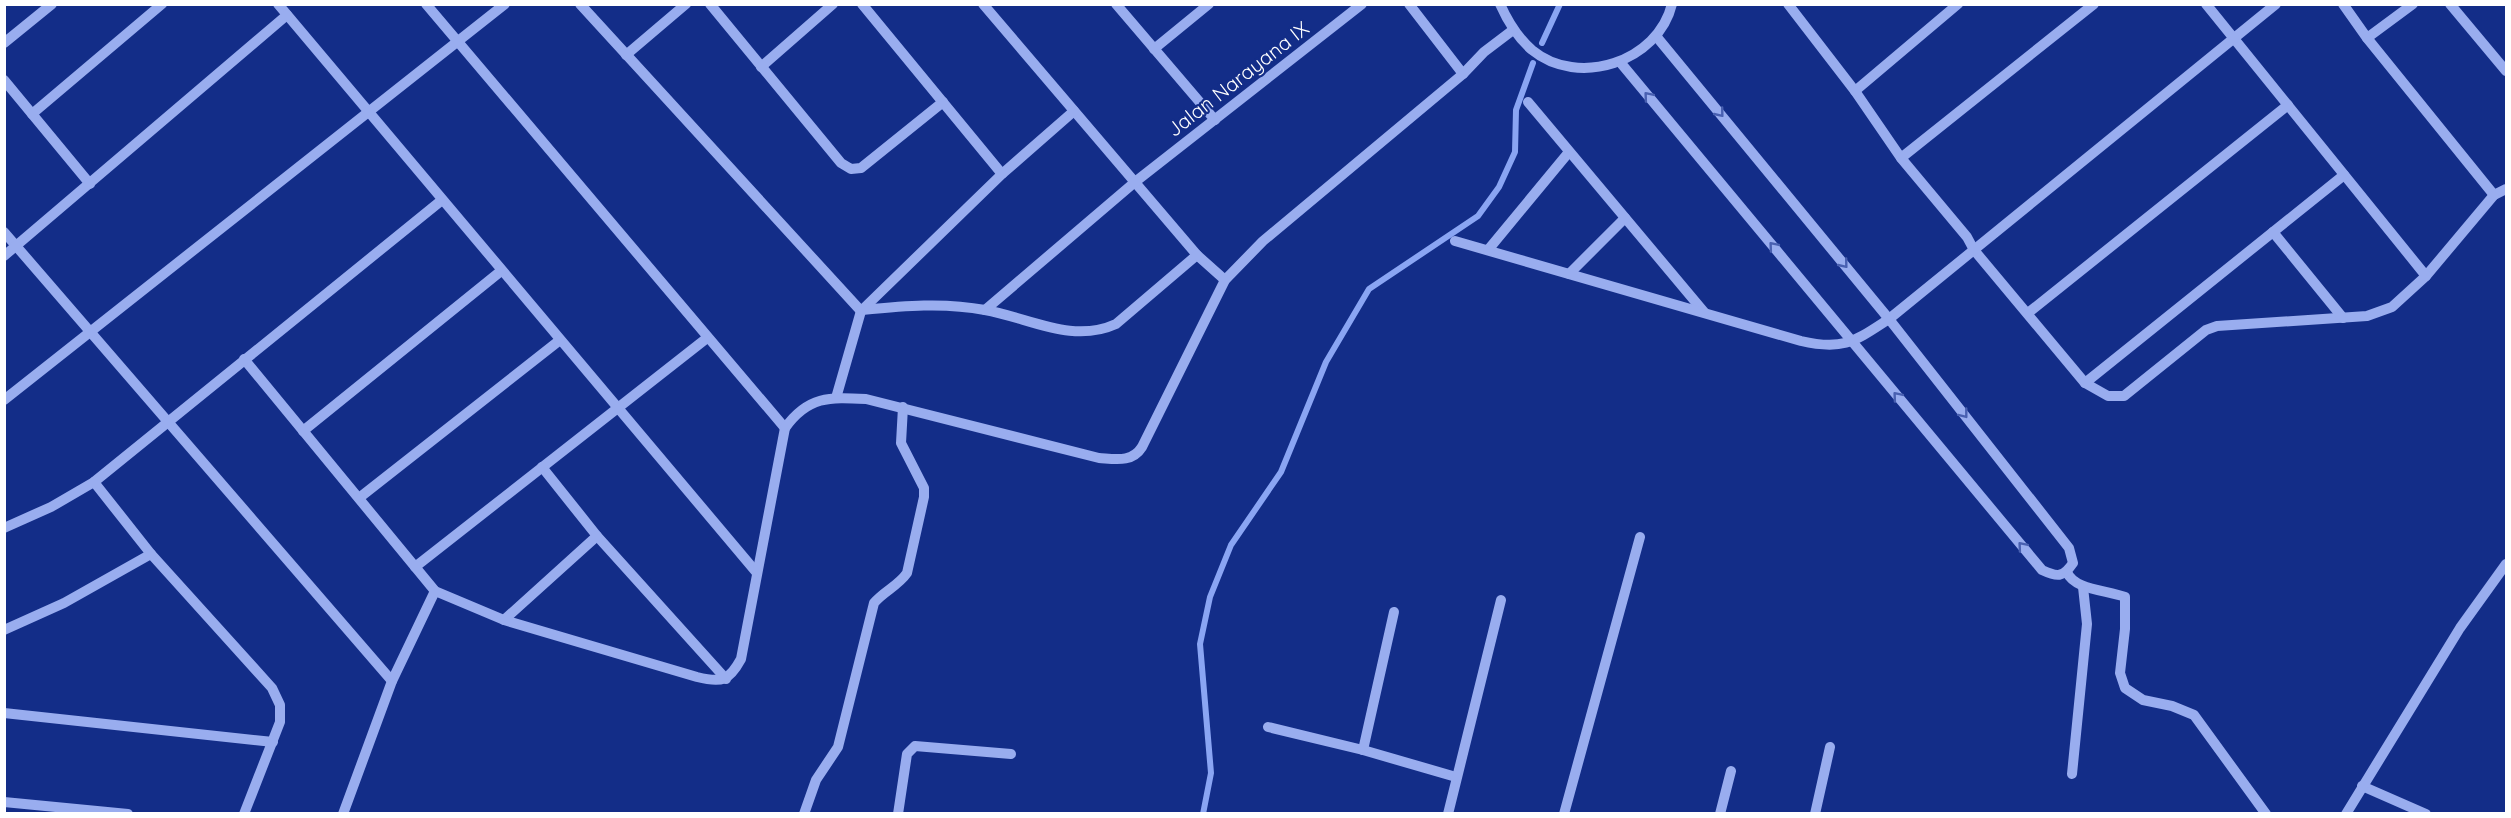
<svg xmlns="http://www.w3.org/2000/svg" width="2511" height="818" font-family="Quicksand,sans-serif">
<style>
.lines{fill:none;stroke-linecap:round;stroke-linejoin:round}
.stream{stroke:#8aa5f3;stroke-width:6}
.minor{stroke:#99adef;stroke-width:10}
.oneway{stroke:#4960b1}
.labels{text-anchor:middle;stroke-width:4.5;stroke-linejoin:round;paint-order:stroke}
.street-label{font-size:20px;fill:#fff;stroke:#132d88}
</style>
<rect width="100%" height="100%" fill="#132d88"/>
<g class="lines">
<g class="stream">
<path d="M1542,43L1560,4"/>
<path d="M1203,814L1211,773L1200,644L1210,597L1231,545L1281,472L1326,362L1369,289L1478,216L1499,187L1515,152L1516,110L1533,63"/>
</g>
<g class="minor">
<path d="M278,4L757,573"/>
<path d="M426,4L785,428"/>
<path d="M580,4L861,311"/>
<path d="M710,4L841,163L851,169L861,168L943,102"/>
<path d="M862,4L1002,174"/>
<path d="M983,4L1197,255L1225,280"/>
<path d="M1116,4L1215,120"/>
<path d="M1409,4L1463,74"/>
<path d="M1500,4C1508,22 1517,37 1532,50C1578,88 1658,62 1672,4"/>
<path d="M1788,4L1855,91L1901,158L1967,237L1974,250L2085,383L2108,396H2124L2206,330L2217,326L2367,316L2392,307L2426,276L2494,195L2506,189"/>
<path d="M2206,4L2426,276"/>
<path d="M2343,4L2367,38L2494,195"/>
<path d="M2450,4L2506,71"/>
<path d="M2367,38L2413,4"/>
<path d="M4,43L52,4"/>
<path d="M1154,49L1209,4"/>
<path d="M626,55L686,4"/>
<path d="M1620,62L2042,570C2057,577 2063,578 2073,563L2069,548L1889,319L1656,36"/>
<path d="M761,67L833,4"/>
<path d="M4,80L90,184"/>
<path d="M1855,91L1958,4"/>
<path d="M1528,102L1704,312"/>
<path d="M32,114L162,4"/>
<path d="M1901,158L2094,4"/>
<path d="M4,232L392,681"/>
<path d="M2273,232L2343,318"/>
<path d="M1455,241L1801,341C1844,351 1855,341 1889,319L2276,4"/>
<path d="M1488,250L1569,152"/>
<path d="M4,256L287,15"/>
<path d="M1569,274L1625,218"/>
<path d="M861,310C903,306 944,302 985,310C1030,318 1072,344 1116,324L1197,255"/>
<path d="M985,310L1135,182L1362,4"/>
<path d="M2028,313L2288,105"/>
<path d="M244,359L435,591L504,620L697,677C722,683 729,681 741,659L785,428C808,396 829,397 866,399L1099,458C1115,459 1132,463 1142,447L1225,280L1263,241L1463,74L1484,52L1513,30"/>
<path d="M2085,383L2344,175"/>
<path d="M836,398L861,311L1002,174L1074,111"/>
<path d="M4,400L505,4"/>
<path d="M303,431L501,271"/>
<path d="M542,467L597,536L726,679"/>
<path d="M94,482L151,554L272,688L280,705V722L244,814"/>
<path d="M359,498L560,340"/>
<path d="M4,528L51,507L94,482L442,200"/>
<path d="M415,567L707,338"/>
<path d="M2067,572C2074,590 2107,590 2125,597V629L2120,673L2125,688L2143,700L2172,706L2194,715L2266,814"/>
<path d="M504,620L597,536"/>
<path d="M4,630L64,603L151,554"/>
<path d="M4,713L273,742"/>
<path d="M1268,727L1363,750L1456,777"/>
<path d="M1363,750L1394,612"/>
<path d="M2072,774L2087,624L2083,587"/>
<path d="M2362,786L2426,814"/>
<path d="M4,802L128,814"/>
<path d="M343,814L392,681L435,591"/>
<path d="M804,814L816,780L838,747L874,603C884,591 898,586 907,573L924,497V488L901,443L903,407"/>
<path d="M898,814L907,754L915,746L1011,754"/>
<path d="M1448,814L1501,600"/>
<path d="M1564,814L1640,537"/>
<path d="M1720,814L1731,771"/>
<path d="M1815,814L1830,747"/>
<path d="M2346,814L2460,628L2506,564"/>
</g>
</g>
<defs><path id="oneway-chevron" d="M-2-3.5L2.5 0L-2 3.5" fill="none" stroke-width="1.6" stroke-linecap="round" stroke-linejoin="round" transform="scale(1.5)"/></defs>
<g class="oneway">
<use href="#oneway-chevron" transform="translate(1648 96) rotate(-130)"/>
<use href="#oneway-chevron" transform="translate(1720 113) rotate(51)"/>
<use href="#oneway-chevron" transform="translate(1773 246) rotate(-130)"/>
<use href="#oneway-chevron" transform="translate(1844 264) rotate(51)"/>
<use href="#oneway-chevron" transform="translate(1897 396) rotate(-130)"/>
<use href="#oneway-chevron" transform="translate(1964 414) rotate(52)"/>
<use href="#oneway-chevron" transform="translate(2022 546) rotate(-130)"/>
</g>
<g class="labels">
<g class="street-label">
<text transform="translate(1238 79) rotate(-38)" y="7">Jalan Narayana IX</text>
</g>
</g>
<rect width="2511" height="818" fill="none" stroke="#ffffff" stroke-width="12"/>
</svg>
